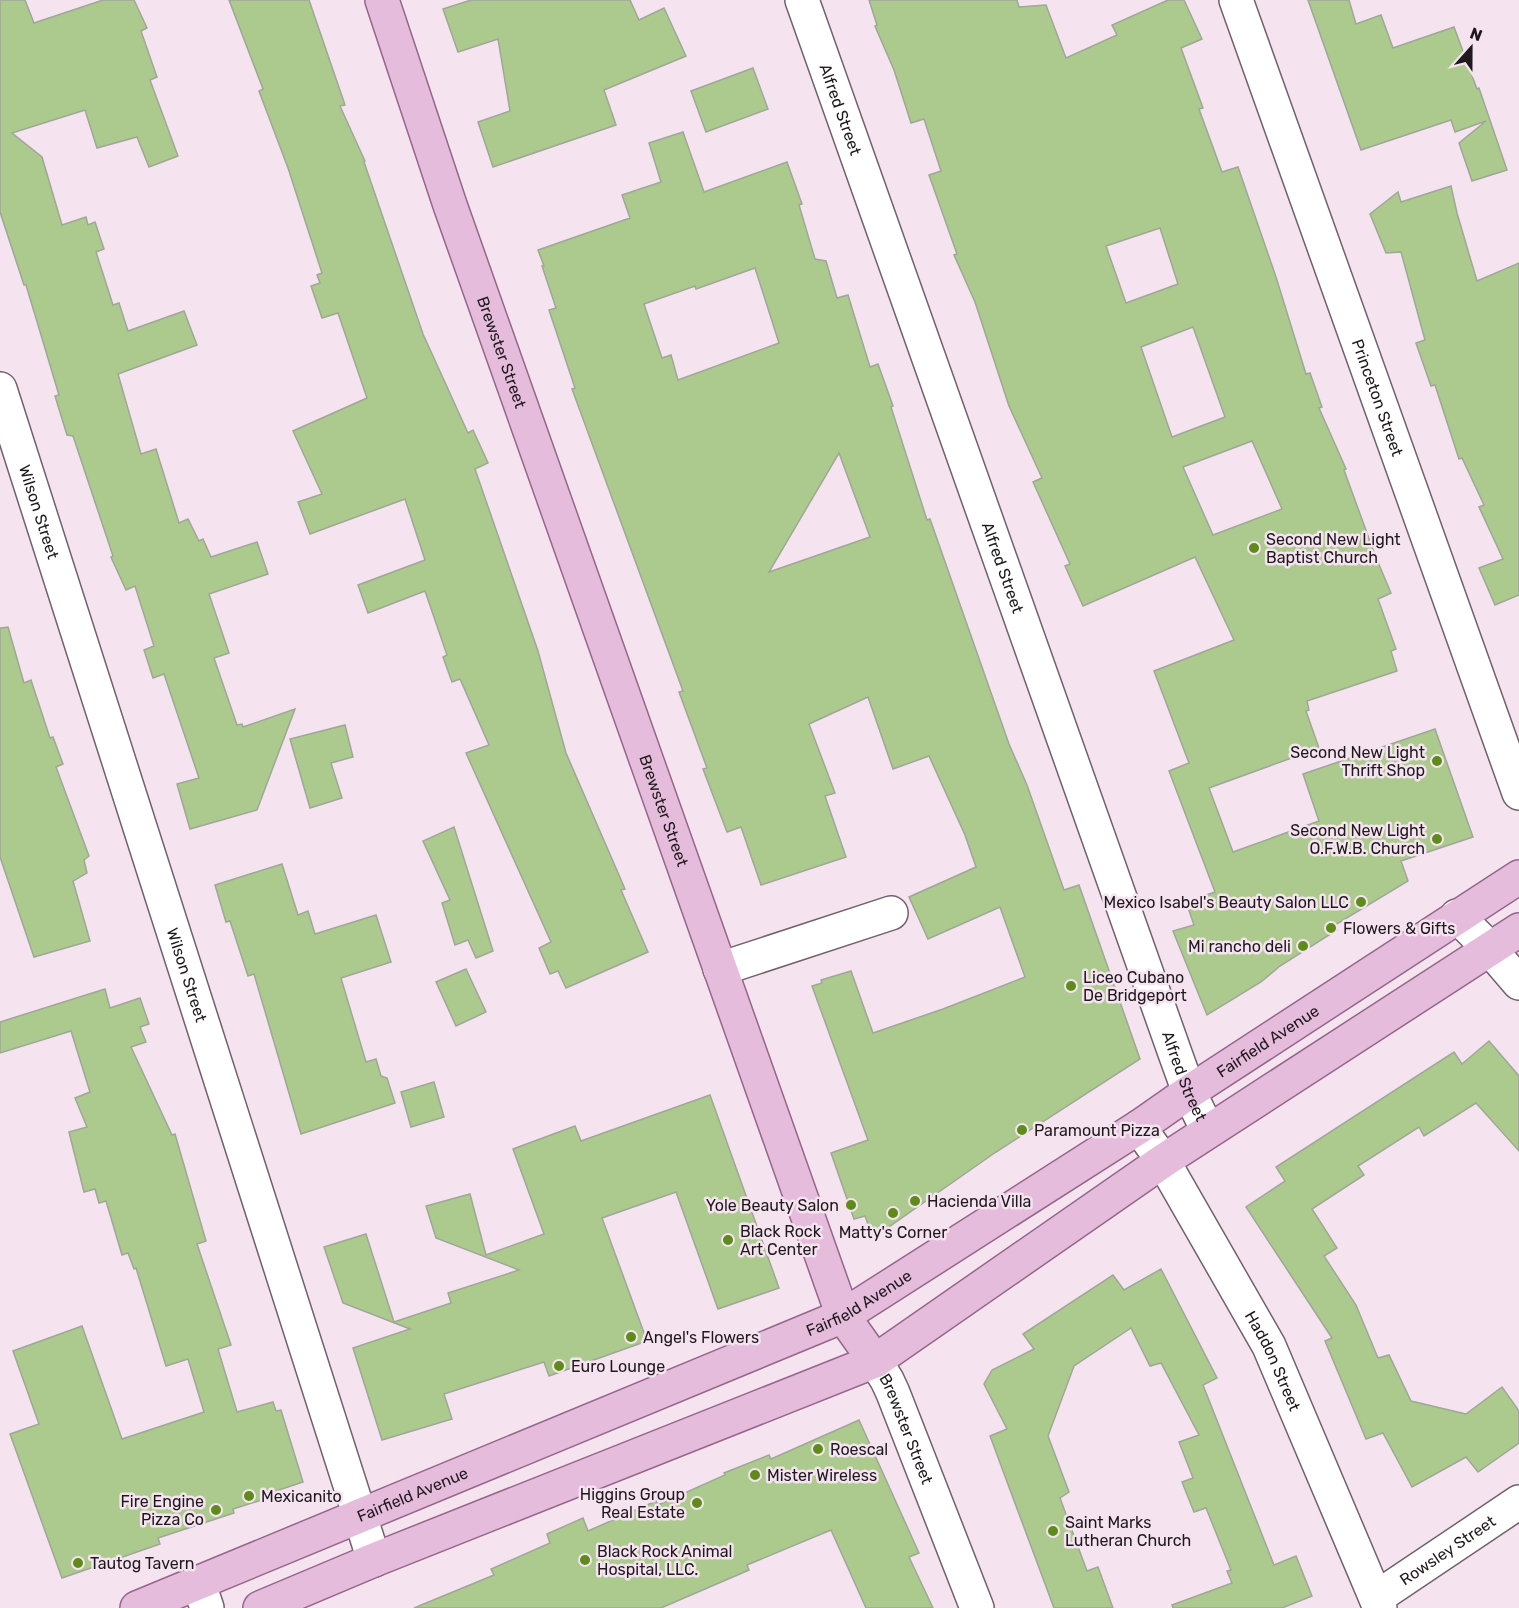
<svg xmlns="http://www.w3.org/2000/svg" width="1519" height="1608" font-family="Rubik,sans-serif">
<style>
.building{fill:#acc98e;stroke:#9fa797;stroke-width:1.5;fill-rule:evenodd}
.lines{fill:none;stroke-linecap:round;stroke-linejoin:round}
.minor-casing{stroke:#70616c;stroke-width:36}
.major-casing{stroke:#95668a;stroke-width:36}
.minor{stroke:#fff;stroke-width:33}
.major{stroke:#e5bcdc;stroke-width:33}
.poi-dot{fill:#5f8b1b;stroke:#f5e4f0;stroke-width:2}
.labels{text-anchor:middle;stroke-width:5;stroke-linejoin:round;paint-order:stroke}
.street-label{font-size:16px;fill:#1f191d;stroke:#f5e4f0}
.poi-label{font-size:16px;fill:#1f191d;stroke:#f5e4f0;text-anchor:start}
</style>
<rect width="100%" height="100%" fill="#f5e4f0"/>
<g class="building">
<path d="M0,0H25L34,23L103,0H134L147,28L141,31L157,77L150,80L178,156L149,167L137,137L97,148L85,110L12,133L42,157L62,225L86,217L88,225L95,222L104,249L96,252L113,305L119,303L128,331L184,311L197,345L118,374L141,454L156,449L179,523L188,519L199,541L203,539L211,557L257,542L268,574L209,594L229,653L214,658L237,725L242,724L243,727L295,709L257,810L190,829L177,784L199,778L164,674L153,678L144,650L154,646L135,586L126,590L111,557L113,556L73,436L67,435L55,396L59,395L26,285H24L0,212Z"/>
<path d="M229,0H309L345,105L340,106L365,161L364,162L423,334L468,433L473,430L488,463L475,469L538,651L566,753L625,889L621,890L648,952L566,988L558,971L550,974L539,948L551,942L466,753L489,745L460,679L452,682L443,657L447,655L425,591L368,613L358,585L425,560L405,499L310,534L298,502L322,494L293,431L367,398L338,313L322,318L311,286L320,283L317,275L322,273L288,168L259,91L263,89Z"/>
<path d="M471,0H630L639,20L664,8L686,56L604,90L616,125L493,167L478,122L510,111L498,39L458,52L443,9Z"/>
<path d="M869,0H1017L1019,7L1046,5L1066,58L1117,35L1112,25L1168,0H1184L1202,39L1181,48L1203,108L1199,109L1222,172L1238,167L1276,277L1306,374L1310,373L1322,407L1319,408L1346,469L1344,470L1375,555L1391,593L1378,599L1396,649L1391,651L1397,671L1307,701L1309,710L1306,711L1319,748L1209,788L1233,852L1319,821L1303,774L1435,729L1473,837L1401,861L1408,881L1335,925L1337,930L1280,966L1261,982L1207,1015L1173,931L1194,925L1186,902L1215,892L1169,771L1189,763L1154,671L1234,640L1195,557L1083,606L1065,566L1070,564L1033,482L1042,478L1009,406L975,302L954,255L957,254L929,175L941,171L924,119L911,123L894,70L875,26L877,25ZM1160,228L1178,284L1126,303L1106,246ZM1193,327L1225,417L1172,437L1141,347ZM1252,441L1282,509L1213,535L1183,467Z"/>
<path d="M1308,0H1349L1356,24L1381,15L1393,48L1454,27L1477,89L1479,88L1507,170L1472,181L1459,143L1486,121L1455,132L1451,120L1361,150Z"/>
<path d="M753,68L768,109L706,132L691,91Z"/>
<path d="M683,132L704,192L787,162L802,204L799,205L815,259L826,261L837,298L848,295L870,367L878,364L893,406L891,407L927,520L930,519L1009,744L1027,785L1064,890L1079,885L1140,1059L996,1152L873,1238L865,1216L854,1219L831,1153L868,1140L812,986L822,983L821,980L851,971L873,1033L943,1009L1025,977L1000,907L928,939L909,897L976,867L965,835L929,756L893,769L868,697L809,724L835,793L825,796L846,857L761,885L741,827L727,832L703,769L707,768L679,692L683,691L572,389L575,388L549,310L556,308L542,266H544L538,250L630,218L622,195L661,182L649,143ZM755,268L779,343L678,380L671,355L662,358L644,304L695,286L696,289ZM839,453L870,537L769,572Z"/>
<path d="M1451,186L1457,213L1477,281L1519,263V595L1495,605L1479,568L1503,559L1479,507L1484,505L1462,458L1459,459L1435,385L1431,386L1416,343L1425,340L1401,252L1386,253L1370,214L1398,192L1401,202Z"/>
<path d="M8,627L24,683L31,680L50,738L53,737L63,764L56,767L89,856L84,860L87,873L73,881L90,941L34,957L0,857V628Z"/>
<path d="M345,725L353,757L331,763L342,798L310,808L290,739Z"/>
<path d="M454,827L493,951L476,958L468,940L455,945L442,903L450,900L423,841Z"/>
<path d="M282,864L298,915L308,911L315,934L376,915L391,962L341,978L366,1062L376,1059L381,1076L387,1078L395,1103L301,1134L254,974L248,976L230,921L226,922L215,885Z"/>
<path d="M466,969L486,1012L456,1026L436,982Z"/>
<path d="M105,989L110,1008L140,998L149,1024L140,1027L146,1042L131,1047L172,1135L175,1134L206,1241L197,1244L231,1345L218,1349L237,1412L273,1402L276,1411L281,1410L303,1482L264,1495L265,1499L233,1509L234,1513L158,1538L160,1544L62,1578L10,1434L39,1424L13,1351L82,1326L122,1439L204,1412L188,1359L166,1366L136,1268L134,1269L128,1253L122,1255L106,1201L99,1203L95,1189L84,1192L69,1132L87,1127L75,1098L90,1092L71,1031L0,1053V1022Z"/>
<path d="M1489,1041L1519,1076V1151L1476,1103L1424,1136L1419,1127L1358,1166L1364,1175L1312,1209L1337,1248L1324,1256L1356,1305L1378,1358L1389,1355L1411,1401L1466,1414L1502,1387L1519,1411V1443L1478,1472L1466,1457L1412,1487L1383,1433L1366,1439L1325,1341L1332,1338L1246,1207L1285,1181L1276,1167L1454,1052L1462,1064Z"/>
<path d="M434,1082L444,1117L411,1127L401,1092Z"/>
<path d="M710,1095L779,1288L718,1309L676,1192L602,1218L647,1341L549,1376L544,1362L444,1394L452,1419L382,1440L353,1348L410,1329L343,1303L324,1247L366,1234L394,1322L451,1303L448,1293L519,1270L436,1238L426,1206L470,1194L486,1255L544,1234L513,1149L575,1126L581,1141Z"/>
<path d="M1161,1269L1217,1378L1203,1385L1274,1565L1296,1556L1312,1596L1282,1608H1173L1172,1605L1232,1583L1227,1571L1231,1570L1206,1508L1194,1512L1182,1482L1193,1478L1179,1442L1199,1435L1161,1363L1150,1366L1131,1328L1074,1366L1048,1436L1069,1492L1060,1498L1087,1571L1098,1567L1113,1608H1054L990,1436L1007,1429L984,1384L992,1370L1034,1349L1023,1334L1113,1275L1124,1290Z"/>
<path d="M859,1420L919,1553L909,1557L933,1608H866L831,1530L747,1565L749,1570L661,1608H414L494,1575L491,1569L550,1543L547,1534L583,1518L588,1531L656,1501L658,1505L725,1475L724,1473L769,1455L771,1459Z"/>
</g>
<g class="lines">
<g class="minor-casing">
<g id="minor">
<path id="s1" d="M802,0L1176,1056L1189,1092L1208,1131"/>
<path id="s2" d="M1236,0L1519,793"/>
<path id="s3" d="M0,389L374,1560"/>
<path d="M1457,916L1489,948L1519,983"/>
<path d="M720,969L891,913"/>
<path id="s4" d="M1139,1127L1163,1161L1269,1346L1380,1608"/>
<path id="s5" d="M875,1361L887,1380L893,1393L977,1608"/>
<path d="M199,1584L207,1608"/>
<path id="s6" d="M1376,1598L1519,1502"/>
</g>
</g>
<g class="major-casing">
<g id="major">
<path id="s7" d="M382,0L450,205L843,1316L875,1361"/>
<path id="s8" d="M137,1608L843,1316L1139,1127L1189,1092L1519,877"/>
<path d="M260,1608L374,1560L875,1361L1163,1161L1519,930"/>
</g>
</g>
<use href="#minor" class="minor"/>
<use href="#major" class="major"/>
</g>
<g class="poi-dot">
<circle cx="1254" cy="548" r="6"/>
<circle cx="1437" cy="761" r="6"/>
<circle cx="1437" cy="839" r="6"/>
<circle cx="1361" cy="902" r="6"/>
<circle cx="1331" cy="928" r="6"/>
<circle cx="1303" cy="946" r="6"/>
<circle cx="1071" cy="986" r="6"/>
<circle cx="1022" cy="1130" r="6"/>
<circle cx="915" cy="1201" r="6"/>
<circle cx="851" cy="1205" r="6"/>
<circle cx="893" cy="1213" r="6"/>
<circle cx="728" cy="1240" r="6"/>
<circle cx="631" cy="1337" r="6"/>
<circle cx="559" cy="1366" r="6"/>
<circle cx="818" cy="1449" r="6"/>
<circle cx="755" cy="1475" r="6"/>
<circle cx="249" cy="1496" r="6"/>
<circle cx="697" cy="1503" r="6"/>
<circle cx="216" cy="1510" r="6"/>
<circle cx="1053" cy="1531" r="6"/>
<circle cx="585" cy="1560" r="6"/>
<circle cx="78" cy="1563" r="6"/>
</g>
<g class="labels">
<g class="street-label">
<text dy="6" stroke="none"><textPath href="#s1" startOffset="116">Alfred Street</textPath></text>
<text dy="6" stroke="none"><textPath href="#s7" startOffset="372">Brewster Street</textPath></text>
<text dy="6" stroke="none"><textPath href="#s2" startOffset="422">Princeton Street</textPath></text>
<text dy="6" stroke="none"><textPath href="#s3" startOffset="129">Wilson Street</textPath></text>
<text dy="6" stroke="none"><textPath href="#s1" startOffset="602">Alfred Street</textPath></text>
<text dy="6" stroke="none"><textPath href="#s7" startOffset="858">Brewster Street</textPath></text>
<text dy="6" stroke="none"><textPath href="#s3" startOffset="615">Wilson Street</textPath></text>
<text dy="6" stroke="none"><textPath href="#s8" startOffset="1270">Fairfield Avenue</textPath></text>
<text dy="6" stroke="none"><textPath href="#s1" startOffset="1142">Alfred Street</textPath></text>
<text dy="6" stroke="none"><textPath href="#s8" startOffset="784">Fairfield Avenue</textPath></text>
<text dy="6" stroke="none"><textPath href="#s4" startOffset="270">Haddon Street</textPath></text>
<text dy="6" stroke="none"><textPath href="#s5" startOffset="75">Brewster Street</textPath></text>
<text dy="6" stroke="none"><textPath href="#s8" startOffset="298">Fairfield Avenue</textPath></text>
<text dy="6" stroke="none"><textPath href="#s6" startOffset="86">Rowsley Street</textPath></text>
</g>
<g class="poi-label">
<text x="1266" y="545">Second New Light<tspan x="1266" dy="18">Baptist Church</tspan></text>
<text x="1425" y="758" text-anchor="end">Second New Light<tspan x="1425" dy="18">Thrift Shop</tspan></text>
<text x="1425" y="836" text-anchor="end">Second New Light<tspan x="1425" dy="18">O.F.W.B. Church</tspan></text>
<text x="1349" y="908" text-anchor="end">Mexico Isabel's Beauty Salon LLC</text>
<text x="1343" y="934">Flowers &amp; Gifts</text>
<text x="1291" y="952" text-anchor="end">Mi rancho deli</text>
<text x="1083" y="983">Liceo Cubano<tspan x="1083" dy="18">De Bridgeport</tspan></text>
<text x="1034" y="1136">Paramount Pizza</text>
<text x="927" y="1207">Hacienda Villa</text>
<text x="839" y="1211" text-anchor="end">Yole Beauty Salon</text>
<text x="740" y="1237">Black Rock<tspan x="740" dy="18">Art Center</tspan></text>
<text x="893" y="1238" text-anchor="middle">Matty's Corner</text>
<text x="643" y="1343">Angel's Flowers</text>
<text x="571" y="1372">Euro Lounge</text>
<text x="830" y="1455">Roescal</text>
<text x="767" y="1481">Mister Wireless</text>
<text x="685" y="1500" text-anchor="end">Higgins Group<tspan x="685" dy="18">Real Estate</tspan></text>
<text x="261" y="1502">Mexicanito</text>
<text x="204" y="1507" text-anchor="end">Fire Engine<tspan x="204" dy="18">Pizza Co</tspan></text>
<text x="1065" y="1528">Saint Marks<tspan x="1065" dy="18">Lutheran Church</tspan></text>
<text x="597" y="1557">Black Rock Animal<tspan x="597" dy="18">Hospital, LLC.</tspan></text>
<text x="90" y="1569">Tautog Tavern</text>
</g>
</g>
<g transform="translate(1471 48) rotate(21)" stroke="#f5e4f0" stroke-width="4.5" paint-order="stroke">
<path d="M0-4.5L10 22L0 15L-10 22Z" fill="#1f191d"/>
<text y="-9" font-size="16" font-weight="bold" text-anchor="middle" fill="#1f191d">N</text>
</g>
</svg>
